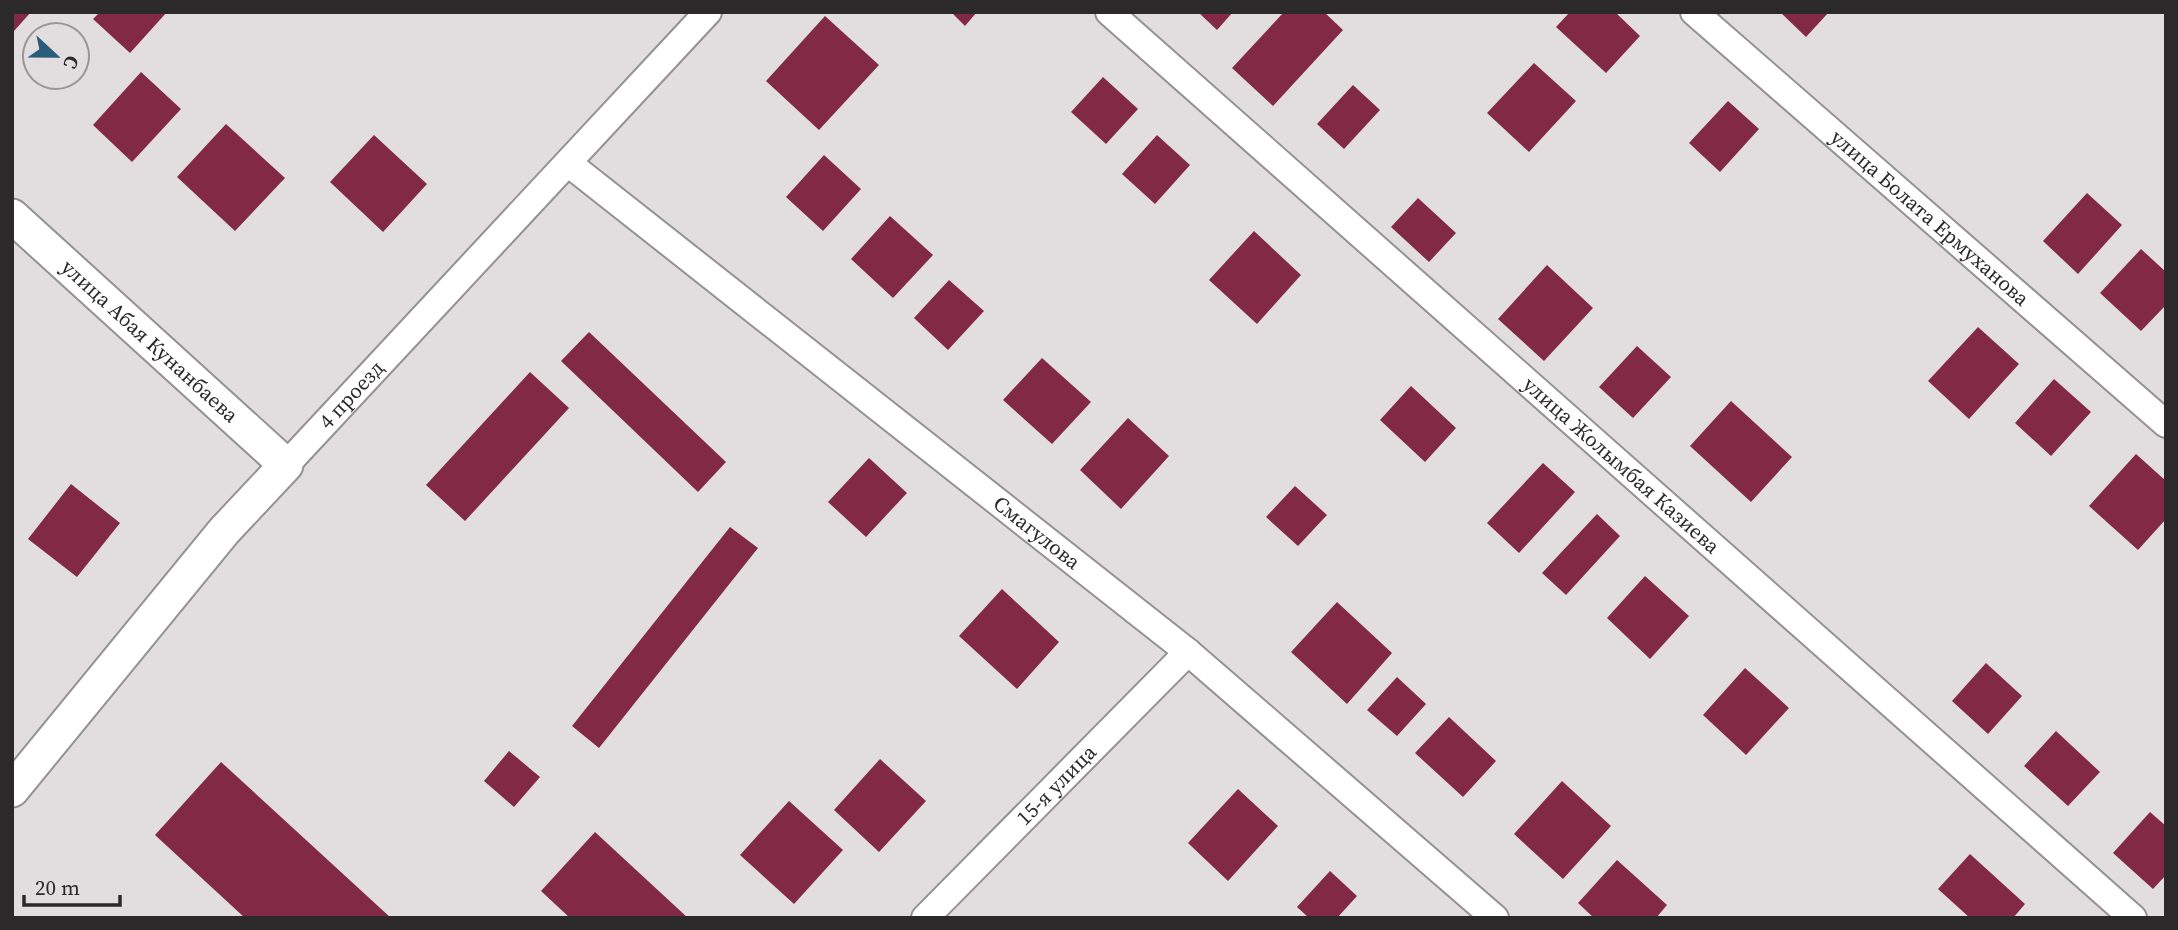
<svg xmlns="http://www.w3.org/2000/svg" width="2178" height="930" font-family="'Source Serif 4',serif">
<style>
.building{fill:#822945}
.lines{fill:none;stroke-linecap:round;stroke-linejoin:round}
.minor-casing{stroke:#959192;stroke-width:30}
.tertiary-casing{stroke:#959192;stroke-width:37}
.minor{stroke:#fff;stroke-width:26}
.tertiary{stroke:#fff;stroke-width:33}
.labels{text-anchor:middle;stroke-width:7;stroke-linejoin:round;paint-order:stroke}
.street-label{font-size:21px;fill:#2b2929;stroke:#e2dedf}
</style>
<rect width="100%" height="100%" fill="#e2dedf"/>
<g class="building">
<path d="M12,12H31L14,31L12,30Z"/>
<path d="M100,12H167L130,53L93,19Z"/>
<path d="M951,12H977L965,26Z"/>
<path d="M1198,12H1233L1217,30Z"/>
<path d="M1284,12H1324L1343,30L1273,106L1232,68Z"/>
<path d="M1570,12H1615L1640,36L1606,73L1556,27Z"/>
<path d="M1780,12H1829L1806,37Z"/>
<path d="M825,16L879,65L819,130L766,81Z"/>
<path d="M1534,63L1576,101L1529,152L1487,113Z"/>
<path d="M141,72L181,109L132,162L93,125Z"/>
<path d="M1103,77L1138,109L1106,144L1071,112Z"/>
<path d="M1353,85L1380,110L1344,149L1317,124Z"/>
<path d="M1728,101L1759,129L1720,172L1689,143Z"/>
<path d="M226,124L285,178L235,231L177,177Z"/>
<path d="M374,135L427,184L383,232L330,182Z"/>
<path d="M1157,135L1190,165L1155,204L1122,174Z"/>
<path d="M824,155L861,189L823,231L786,197Z"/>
<path d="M2087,193L2122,225L2078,274L2043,241Z"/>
<path d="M1418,198L1456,233L1429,262L1391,227Z"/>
<path d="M890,216L933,255L893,298L851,259Z"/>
<path d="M1254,231L1301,275L1257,324L1209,280Z"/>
<path d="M2141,249L2166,272V305L2141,331L2100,293Z"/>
<path d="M1547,265L1593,308L1544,361L1498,319Z"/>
<path d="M949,280L984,311L948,350L914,318Z"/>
<path d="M1978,327L2019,364L1969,419L1928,381Z"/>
<path d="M589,332L726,462L698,492L561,361Z"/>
<path d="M1637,346L1671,377L1633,418L1599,387Z"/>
<path d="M1042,358L1091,402L1052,444L1003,400Z"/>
<path d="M530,372L569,408L465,521L426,485Z"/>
<path d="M2054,379L2091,412L2051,456L2015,423Z"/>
<path d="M1411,386L1456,428L1425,462L1380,420Z"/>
<path d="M1731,401L1792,457L1751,502L1690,446Z"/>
<path d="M1128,418L1169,456L1121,509L1080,470Z"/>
<path d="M2136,454L2166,481V519L2138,550L2089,506Z"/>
<path d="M869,458L907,493L866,537L828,502Z"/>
<path d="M1543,463L1575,492L1519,553L1487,523Z"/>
<path d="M71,484L120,523L77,577L28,539Z"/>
<path d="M1295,486L1327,515L1298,546L1266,517Z"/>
<path d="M1597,514L1620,536L1566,595L1542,573Z"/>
<path d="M730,527L758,548L599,748L572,726Z"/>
<path d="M1645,576L1689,616L1650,659L1607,618Z"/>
<path d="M1002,589L1059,642L1017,689L959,636Z"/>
<path d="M1337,602L1392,653L1347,704L1291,652Z"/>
<path d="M1986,663L2022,696L1988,734L1952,701Z"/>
<path d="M1745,668L1789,708L1746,755L1703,715Z"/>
<path d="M1397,677L1426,704L1397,736L1367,710Z"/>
<path d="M1449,717L1496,761L1463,797L1415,753Z"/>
<path d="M2056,731L2100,772L2068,806L2024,766Z"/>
<path d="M509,751L540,777L514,807L484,781Z"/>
<path d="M880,759L926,801L879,852L834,810Z"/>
<path d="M221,762L391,918H245L155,835Z"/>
<path d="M1562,781L1611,826L1563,879L1514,834Z"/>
<path d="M1238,789L1278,826L1228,881L1188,843Z"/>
<path d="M789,801L843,850L794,904L740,855Z"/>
<path d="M2150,812L2166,826V875L2153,889L2113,853Z"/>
<path d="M595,832L688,918H570L541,891Z"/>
<path d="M1970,854L2025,904L2013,918H1970L1938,889Z"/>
<path d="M1617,860L1667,905L1656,918H1594L1578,903Z"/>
<path d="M1330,871L1357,896L1337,918H1309L1297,907Z"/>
</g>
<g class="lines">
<g class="minor-casing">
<g id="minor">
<path id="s1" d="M1109,12L2133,918"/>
<path id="s2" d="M1694,12L2166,424"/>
<path id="s3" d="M568,163L1188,652L1495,918"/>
<path id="s4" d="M286,465L708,12"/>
<path id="s5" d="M925,918L1188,652"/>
</g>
</g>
<g class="tertiary-casing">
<g id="tertiary">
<path id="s6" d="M12,216L286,465L224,531L12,790"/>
</g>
</g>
<use href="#minor" class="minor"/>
<use href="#tertiary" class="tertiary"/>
</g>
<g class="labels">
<g class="street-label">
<text dy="7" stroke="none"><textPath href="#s2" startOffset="313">улица Болата Ермуханова</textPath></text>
<text dy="7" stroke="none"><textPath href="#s6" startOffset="186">улица Абая Кунанбаева</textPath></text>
<text dy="7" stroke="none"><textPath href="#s4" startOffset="96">4 проезд</textPath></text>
<text dy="7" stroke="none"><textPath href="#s1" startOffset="684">улица Жолымбая Казиева</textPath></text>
<text dy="7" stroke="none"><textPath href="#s3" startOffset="597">Смагулова</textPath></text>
<text dy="7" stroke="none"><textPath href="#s5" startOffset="187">15-я улица</textPath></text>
</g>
</g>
<rect width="2178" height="930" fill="none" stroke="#2b2929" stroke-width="28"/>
<g transform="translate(56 56) rotate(112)"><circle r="33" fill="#e2dedf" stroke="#999696" stroke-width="2"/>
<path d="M0-5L12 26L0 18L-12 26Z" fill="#295d79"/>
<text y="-10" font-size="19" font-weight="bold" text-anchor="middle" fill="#2b2929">С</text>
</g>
<path d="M24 895v10h96v-10" fill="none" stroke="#2b2929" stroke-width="3.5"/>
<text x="35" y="895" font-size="21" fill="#2b2929" stroke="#e2dedf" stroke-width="5" paint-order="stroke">20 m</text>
</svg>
